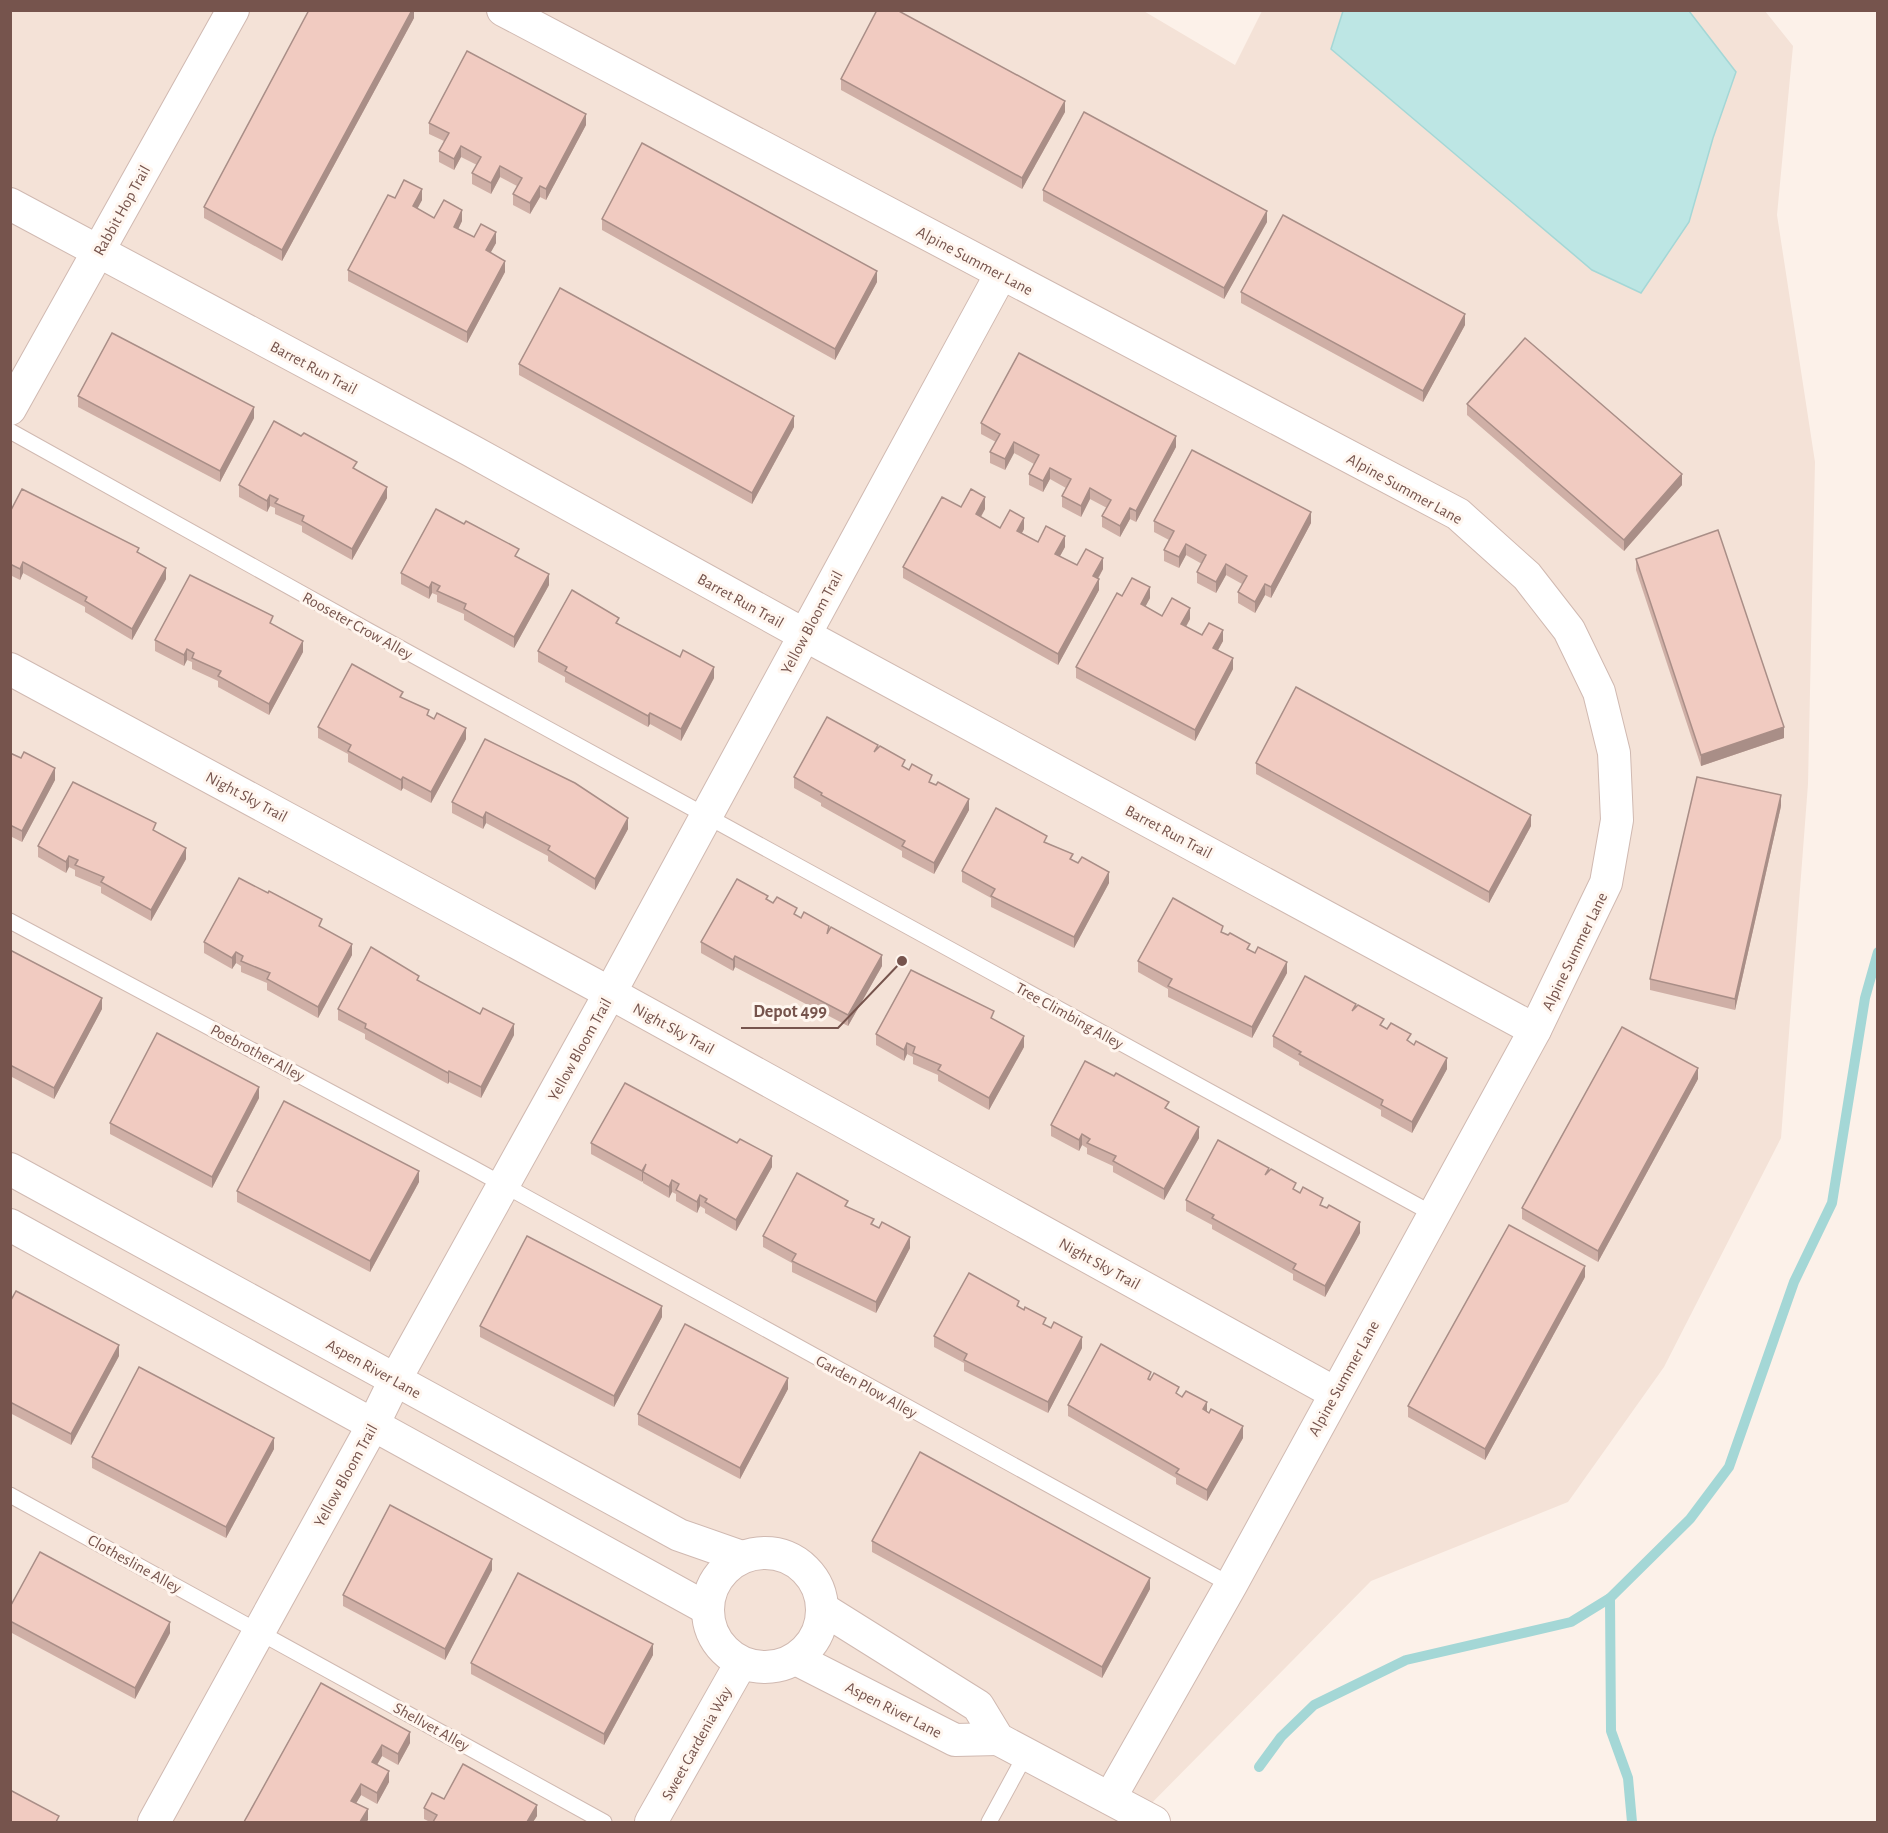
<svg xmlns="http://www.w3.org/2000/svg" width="1888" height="1833" font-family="'Alegreya Sans',sans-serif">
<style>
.residential{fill:#f4e2d7}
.water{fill:#bde6e4;stroke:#a4d7d6;stroke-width:1.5}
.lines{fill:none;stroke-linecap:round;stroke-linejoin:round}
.stream{stroke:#a4d7d6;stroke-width:10}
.service-casing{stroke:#d0b9b1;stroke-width:17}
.minor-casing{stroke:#d0b9b1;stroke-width:34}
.service{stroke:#fff;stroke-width:15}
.minor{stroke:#fff;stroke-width:32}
.wall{fill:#cfafa6}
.shaded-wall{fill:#a98e87}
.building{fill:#f1cbc1;stroke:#a98e87;stroke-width:1.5}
.labels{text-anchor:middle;stroke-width:6;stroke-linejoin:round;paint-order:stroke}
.street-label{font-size:16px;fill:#76544d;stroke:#fff6ef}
.leader{fill:none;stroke:#76544d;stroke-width:2}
.callout-dot{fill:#76544d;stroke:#fff6ef;stroke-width:2}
.callout-label{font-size:18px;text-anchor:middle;font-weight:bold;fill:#76544d;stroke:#fff6ef;stroke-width:6;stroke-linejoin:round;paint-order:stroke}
</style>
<rect width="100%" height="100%" fill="#fcf1e9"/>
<path class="residential" d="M1142,10L1235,65L1262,11H1765L1793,46L1777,215L1815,462L1808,784L1781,1138L1664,1367L1568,1502L1371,1581L1133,1822H11V11Z"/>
<path class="water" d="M1343,11H1689L1736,72L1713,138L1689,222L1641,293L1592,270L1331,49Z"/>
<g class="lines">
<g class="stream">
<path d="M1610,1598L1611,1731L1628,1778L1632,1822"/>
<path d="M1259,1767L1281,1737L1314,1705L1406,1660L1571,1622L1610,1598L1690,1519L1729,1467L1794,1282L1832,1203L1865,998L1878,952"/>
</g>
<g class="service-casing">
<g id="service">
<path d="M10,431L369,631L1433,1214"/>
<path d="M10,921L471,1167L1231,1585"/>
<path d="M10,1495L604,1822"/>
<path d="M989,1822L1026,1754"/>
</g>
</g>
<g class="minor-casing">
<g id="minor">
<path d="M503,10L1458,514L1527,576L1569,630L1599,692L1614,753L1617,820L1606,883L1535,1030L1231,1585L1110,1798"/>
<path d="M10,204L470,450L803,634L1535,1030"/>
<path d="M10,409L233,10"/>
<path d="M10,669L610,993L1335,1393"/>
<path d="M10,1169L679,1535L742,1557"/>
<path d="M10,1225L708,1609"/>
<circle cx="765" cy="1610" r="57"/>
<path d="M823,1609L978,1706L998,1739L1154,1822"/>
<path d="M796,1659L955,1740L998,1739"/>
<path d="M154,1822L373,1425L395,1380L610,993L1001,274"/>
<path d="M651,1822L741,1663"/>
</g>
</g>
<use href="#service" class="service"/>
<use href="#minor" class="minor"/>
</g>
<g class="wall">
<path d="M412,10H414V18L282,261L204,218V207Z"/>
<path d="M841,79L1065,112L1022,189L841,90Z"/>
<path d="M429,123L586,125L546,200L540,197L530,214L513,205V194L517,186L500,177L491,194L472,184V173L477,165L461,157L454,170L439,162V151L444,141L429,134Z"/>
<path d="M1043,190L1267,222L1224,299L1043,201Z"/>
<path d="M395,198L422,200L417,208L434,218L462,221L458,229L474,237L496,243L490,253L505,272L467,343L348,281V270Z"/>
<path d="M602,219L877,282L835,360L602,230Z"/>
<path d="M1241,292L1465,325L1423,402L1241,303Z"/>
<path d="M519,364L794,427L752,504L519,375Z"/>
<path d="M78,396L254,418L220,482L78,407Z"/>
<path d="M1467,404L1682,485L1624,551L1467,415Z"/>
<path d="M981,423L1176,447L1136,522L1130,519L1120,537L1102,527V516L1107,508L1090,499L1081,517L1062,507V496L1066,488L1050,479L1043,492L1029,485V474L1034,464L1014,453L1005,470L990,463V452L996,442L981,434Z"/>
<path d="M357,470L387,498L352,560L302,532V526L275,514V508L270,506L267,512L239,497V485Z"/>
<path d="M961,507L985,509L981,517L1000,528L1024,529L1022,533L1038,542L1065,547L1060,556L1077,565L1103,569L1098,579L1099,590L1058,665L903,578V567Z"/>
<path d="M10,512L139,554L166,579L132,640L85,612V607L23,573L20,580L10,575Z"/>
<path d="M1154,521L1311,523L1271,598L1265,595L1255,613L1238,603V592L1242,584L1226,575L1216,593L1197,583V572L1202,564L1186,555L1179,568L1164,561V550L1169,540L1154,532Z"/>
<path d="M519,557L549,585L514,648L464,620V614L437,602V595L432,593L429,599L401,584V573Z"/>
<path d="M1636,559L1784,738L1701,766L1636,570Z"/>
<path d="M1122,596L1150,598L1145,606L1162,616L1190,619L1186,627L1202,635L1223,641L1218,650L1233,669L1195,741L1076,678V667Z"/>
<path d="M619,624L714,678L681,741L650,724L648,727L565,682V677L538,662V651Z"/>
<path d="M273,625L303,652L269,715L218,687V681L192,669V662L187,660L184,666L155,651V640Z"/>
<path d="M403,698L429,716L466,739L431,803L403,788L401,791L348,762V754L318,738V727Z"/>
<path d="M878,748L905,768L932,783L969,810L934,874L902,857V851L821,806V803L794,788V777Z"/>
<path d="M10,753L55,780L22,842L10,836Z"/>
<path d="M1256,763L1531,826L1489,903L1256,774Z"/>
<path d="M452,802L628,829L595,890L548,861V856L486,823L483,829L452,813Z"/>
<path d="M1781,806L1735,1010L1650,990V979Z"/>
<path d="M156,832L186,859L151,921L101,893V887L75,876V870L69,867L66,873L38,857V846Z"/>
<path d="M1047,843L1109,883L1074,948L991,907V898L962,882V871Z"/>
<path d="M768,900L797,916L829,930L882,966L848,1026L735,967L733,971L701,953V942Z"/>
<path d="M322,928L352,955L318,1018L267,990V983L241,972V966L236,963L232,969L204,953V942Z"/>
<path d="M1223,933L1287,973L1252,1038L1168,997V989L1138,972V961Z"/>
<path d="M10,950L102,1009L54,1099L10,1076Z"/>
<path d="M419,982L514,1035L481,1098L449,1082L448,1084L365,1039V1034L338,1020V1009Z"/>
<path d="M1356,1007L1384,1027L1411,1043L1447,1069L1412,1133L1381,1116V1110L1299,1065V1062L1273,1047V1036Z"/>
<path d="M994,1020L1024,1047L989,1110L938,1081V1075L913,1064V1057L907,1054L904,1061L876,1045V1034Z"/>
<path d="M1698,1079L1598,1262L1522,1219V1208Z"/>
<path d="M259,1098L212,1188L110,1134V1123Z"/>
<path d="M1169,1110L1199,1138L1164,1200L1113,1172V1166L1087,1154V1148L1082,1145L1079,1151L1051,1136V1125Z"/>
<path d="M591,1143L772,1167L736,1231L705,1213V1209L700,1206L697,1213L676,1201V1194L672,1192L669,1198L643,1183V1180L642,1182L591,1154Z"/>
<path d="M1269,1171L1296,1191L1323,1206L1360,1233L1325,1297L1293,1280V1274L1212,1229V1225L1186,1211V1200Z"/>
<path d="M419,1182L370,1272L237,1202V1191Z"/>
<path d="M848,1208L910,1248L876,1313L792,1272V1263L763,1247V1236Z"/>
<path d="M1585,1277L1485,1460L1408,1417V1406Z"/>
<path d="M10,1302L119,1356L71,1445L10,1413Z"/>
<path d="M1019,1307L1046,1325L1082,1348L1048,1413L964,1371V1363L934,1347V1336Z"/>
<path d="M662,1317L614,1407L480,1337V1326Z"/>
<path d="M1151,1378L1179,1395L1207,1411L1243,1438L1207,1501L1176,1484V1478L1068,1416V1405Z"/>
<path d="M788,1389L740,1479L638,1425V1414Z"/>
<path d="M274,1449L226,1538L92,1468V1457Z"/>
<path d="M872,1541L1150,1589L1102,1678L872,1552Z"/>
<path d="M492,1570L445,1660L343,1606V1595Z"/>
<path d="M10,1607L170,1633L135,1699L10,1632Z"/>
<path d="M653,1655L604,1745L471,1674V1663Z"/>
<path d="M321,1683L410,1743L398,1765L382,1756L377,1765L389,1782L377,1804L361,1795L356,1803L368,1820L366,1822H244Z"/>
<path d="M444,1799L537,1816L533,1822H430L424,1819V1808Z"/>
</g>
<g class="shaded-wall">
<path d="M412,10H414V18L282,261V250Z"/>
<path d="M1065,101V112L1022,189V178Z"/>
<path d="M586,114V125L546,200V189Z"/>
<path d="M461,146V157L454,170V159Z"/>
<path d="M500,166V177L491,194V183Z"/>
<path d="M540,186V197L530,214V203Z"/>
<path d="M422,189V200L413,217V206Z"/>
<path d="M462,210V221L454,238V227Z"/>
<path d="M1267,211V222L1224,299V288Z"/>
<path d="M496,232V243L486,261V250Z"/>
<path d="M505,261V272L467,343V332Z"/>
<path d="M877,271V282L835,360V349Z"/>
<path d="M1465,314V325L1423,402V391Z"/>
<path d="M254,407V418L220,482V471Z"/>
<path d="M794,416V427L752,504V493Z"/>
<path d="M1176,436V447L1136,522V511Z"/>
<path d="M1014,442V453L1005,470V459Z"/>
<path d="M1050,468V479L1043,492V481Z"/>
<path d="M1682,474V485L1624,551V540Z"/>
<path d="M387,487V498L352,560V549Z"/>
<path d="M1090,488V499L1081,517V506Z"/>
<path d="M270,495V506L267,512V501Z"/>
<path d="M985,497V509L976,525V514Z"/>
<path d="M1130,508V519L1120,537V526Z"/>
<path d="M1311,512V523L1271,598V587Z"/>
<path d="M1024,518V529L1017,542V531Z"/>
<path d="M1065,536V547L1055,565V554Z"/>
<path d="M1186,544V555L1179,568V557Z"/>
<path d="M1103,558V569L1093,587V576Z"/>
<path d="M23,562V573L20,580V569Z"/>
<path d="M1226,564V575L1216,593V582Z"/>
<path d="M166,568V579L132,640V629Z"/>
<path d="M549,574V585L514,648V637Z"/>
<path d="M1099,579V590L1058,665V654Z"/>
<path d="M432,582V593L429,599V588Z"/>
<path d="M1265,584V595L1255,613V602Z"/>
<path d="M1150,587V598L1141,615V604Z"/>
<path d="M1190,608V619L1181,635V624Z"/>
<path d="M1223,630V641L1213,659V648Z"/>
<path d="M303,641V652L269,715V704Z"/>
<path d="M187,649V660L184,666V655Z"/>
<path d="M1233,658V669L1195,741V730Z"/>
<path d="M714,667V678L681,741V729Z"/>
<path d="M650,713V724L648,727V716Z"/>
<path d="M1784,727V738L1701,766V755Z"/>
<path d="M466,728V739L431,803V792Z"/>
<path d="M55,768V780L22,842V831Z"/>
<path d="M403,777V788L401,791V780Z"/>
<path d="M1781,795V806L1735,1010V999Z"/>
<path d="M969,799V810L934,874V863Z"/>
<path d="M486,812V823L483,829V818Z"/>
<path d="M1531,815V826L1489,903V892Z"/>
<path d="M628,818V829L595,890V879Z"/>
<path d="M186,848V859L151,921V910Z"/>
<path d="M69,856V867L66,873V862Z"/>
<path d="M1109,872V883L1074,948V937Z"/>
<path d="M352,944V955L318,1018V1007Z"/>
<path d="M236,952V963L232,969V958Z"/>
<path d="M882,955V966L848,1026V1015Z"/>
<path d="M735,956V967L733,971V960Z"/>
<path d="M1287,962V973L1252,1038V1027Z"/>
<path d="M102,998V1009L54,1099V1088Z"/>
<path d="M514,1024V1035L481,1098V1087Z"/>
<path d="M1024,1036V1047L989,1110V1098Z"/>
<path d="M907,1043V1054L904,1061V1050Z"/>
<path d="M1447,1058V1069L1412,1133V1122Z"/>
<path d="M1698,1068V1079L1598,1262V1251Z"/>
<path d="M449,1071V1082L448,1084V1073Z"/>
<path d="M259,1087V1098L212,1188V1177Z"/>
<path d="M1199,1127V1138L1164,1200V1189Z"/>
<path d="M1082,1134V1145L1079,1151V1140Z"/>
<path d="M772,1156V1167L736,1231V1220Z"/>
<path d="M646,1164L643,1172V1180L642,1182V1171Z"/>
<path d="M419,1171V1182L370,1272V1261Z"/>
<path d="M672,1180V1192L669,1198V1187Z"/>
<path d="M700,1195V1206L697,1213V1202Z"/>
<path d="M1360,1222V1233L1325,1297V1286Z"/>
<path d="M910,1237V1248L876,1313V1302Z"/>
<path d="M1585,1266V1277L1485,1460V1449Z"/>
<path d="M662,1306V1317L614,1407V1396Z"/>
<path d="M1082,1337V1348L1048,1413V1402Z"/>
<path d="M119,1345V1356L71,1445V1434Z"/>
<path d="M788,1378V1389L740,1479V1468Z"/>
<path d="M1207,1402V1413L1203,1409Z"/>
<path d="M1243,1426V1438L1207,1501V1490Z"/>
<path d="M274,1438V1449L226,1538V1527Z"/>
<path d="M492,1559V1570L445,1660V1649Z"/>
<path d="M1150,1578V1589L1102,1678V1667Z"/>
<path d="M170,1622V1633L135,1699V1688Z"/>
<path d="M653,1644V1655L604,1745V1734Z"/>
<path d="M410,1732V1743L398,1765V1754Z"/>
<path d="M382,1745V1756L372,1773V1762Z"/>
<path d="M389,1771V1782L377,1804V1793Z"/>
<path d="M361,1784V1795L351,1812V1801Z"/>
<path d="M537,1805V1816L533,1822H527Z"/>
<path d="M368,1809V1820L366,1822H360Z"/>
</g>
<g class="building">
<path d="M309,10H412L282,250L204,207Z"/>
<path d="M877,10H897L1065,101L1022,178L841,79Z"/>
<path d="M467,51L586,114L546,189L540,186L530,203L513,194L522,178L500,166L491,183L472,173L481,157L461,146L454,159L439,151L449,133L429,123Z"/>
<path d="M1084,112L1267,211L1224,288L1043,190Z"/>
<path d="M642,143L877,271L835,349L602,219Z"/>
<path d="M404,180L422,189L413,206L434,218L444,200L462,210L454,227L474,237L481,224L496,232L486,250L505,261L467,332L348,270L388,195L395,198Z"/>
<path d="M1283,215L1465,314L1423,391L1241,292Z"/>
<path d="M560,288L794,416L752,493L519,364Z"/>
<path d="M112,333L254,407L220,471L78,396Z"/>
<path d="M1525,338L1682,474L1624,540L1467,404Z"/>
<path d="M1019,353L1176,436L1136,511L1130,508L1120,526L1102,516L1111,500L1090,488L1081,506L1062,496L1071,479L1050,468L1043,481L1029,474L1039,455L1014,442L1005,459L990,452L1000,434L981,423Z"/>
<path d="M274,421L301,436L304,433L357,462L353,468L387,487L352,549L302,521L304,516L275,503L278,499L270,495L267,501L239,485Z"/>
<path d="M1192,450L1311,512L1271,587L1265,584L1255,602L1238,592L1247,576L1226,564L1216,582L1197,572L1206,555L1186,544L1179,557L1164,550L1174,531L1154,521Z"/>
<path d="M22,489L139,548L137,552L166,568L132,629L85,601L87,597L54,579L23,562L20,569L10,564V512Z"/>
<path d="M971,489L985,497L976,514L1000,528L1010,510L1024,518L1017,531L1038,542L1046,526L1065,536L1055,554L1077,565L1086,549L1103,558L1093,576L1099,579L1058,654L903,567L942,497L961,507Z"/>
<path d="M436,509L464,524L466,521L519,549L515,556L549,574L514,637L464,609L466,604L437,591L440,586L432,582L429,588L401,573Z"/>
<path d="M1718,530L1784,727L1701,755L1636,559Z"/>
<path d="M190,575L273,616L270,623L303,641L269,704L218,676L221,671L192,658L194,653L187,649L184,655L155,640Z"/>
<path d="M1132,578L1150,587L1141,604L1162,616L1172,598L1190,608L1181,624L1202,635L1209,623L1223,630L1213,648L1233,658L1195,730L1076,667L1117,593L1122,596Z"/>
<path d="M572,590L619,618L616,623L680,657L683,650L714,667L681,729L650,713L648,716L565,671L567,667L538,651Z"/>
<path d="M352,664L403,692L400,697L429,710L427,715L434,719L437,713L466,728L431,792L403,777L401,780L348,751L351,745L318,727Z"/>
<path d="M1296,687L1531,815L1489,892L1256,763Z"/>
<path d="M827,717L878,745L874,752L880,746L905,760L902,766L909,770L912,764L932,775L929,782L936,785L938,782L969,799L934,863L902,846L905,841L821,795L822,793L794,777Z"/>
<path d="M485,739L575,783L628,818L595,879L548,850L550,846L486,812L483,818L452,802Z"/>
<path d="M24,752L55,768L22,831L10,825V753L21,758Z"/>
<path d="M1697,777L1781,795L1735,999L1650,979Z"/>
<path d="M73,782L156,823L153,830L186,848L151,910L101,882L104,877L75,865L78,860L69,856L66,862L38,846Z"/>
<path d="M996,808L1047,836L1044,842L1073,854L1070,859L1078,863L1082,857L1109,872L1074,937L991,896L995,889L962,871Z"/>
<path d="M239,878L268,893L269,891L322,919L319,926L352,944L318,1007L267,979L270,973L241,961L243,956L236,952L232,958L204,942Z"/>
<path d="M737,879L768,896L766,899L773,903L777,897L797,908L794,914L801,918L804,912L829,926L827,934L831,927L882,955L848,1015L735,956L733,960L701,942Z"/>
<path d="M1173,898L1223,926L1221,932L1228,935L1230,933L1250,944L1247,949L1255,953L1258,947L1287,962L1252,1027L1168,986L1172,979L1138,961Z"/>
<path d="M371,947L419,976L417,980L480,1014L483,1008L514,1024L481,1087L449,1071L448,1073L365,1028L366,1024L338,1009Z"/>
<path d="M10,950L102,998L54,1088L10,1065Z"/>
<path d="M911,970L994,1011L991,1018L1024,1036L989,1098L938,1070L941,1065L913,1053L915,1047L907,1043L904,1050L876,1034Z"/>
<path d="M1305,976L1356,1004L1352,1011L1358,1005L1384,1019L1380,1025L1387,1029L1391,1023L1411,1034L1407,1040L1414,1045L1416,1041L1447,1058L1412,1122L1381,1105L1383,1100L1299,1054L1301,1052L1273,1036Z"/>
<path d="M1622,1027L1698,1068L1598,1251L1522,1208Z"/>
<path d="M157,1033L259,1087L212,1177L110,1123Z"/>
<path d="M1085,1061L1114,1076L1116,1073L1169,1102L1165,1108L1199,1127L1164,1189L1113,1161L1116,1156L1087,1143L1090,1139L1082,1134L1079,1140L1051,1125Z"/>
<path d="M625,1083L737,1143L740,1139L772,1156L736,1220L705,1202L707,1199L700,1195L697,1202L676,1190L679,1184L672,1180L669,1187L643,1172L646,1164L642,1171L591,1143Z"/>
<path d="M284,1101L419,1171L370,1261L237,1191Z"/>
<path d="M1218,1140L1269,1168L1265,1175L1271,1169L1296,1183L1293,1189L1300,1193L1303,1187L1323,1198L1320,1205L1327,1208L1329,1205L1360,1222L1325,1286L1293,1269L1296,1264L1212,1218L1214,1215L1186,1200Z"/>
<path d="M797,1173L848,1201L845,1206L874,1219L871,1224L879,1228L882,1222L910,1237L876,1302L792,1261L796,1254L763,1236Z"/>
<path d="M1509,1225L1585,1266L1485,1449L1408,1406Z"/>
<path d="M527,1236L662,1306L614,1396L480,1326Z"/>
<path d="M969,1273L1019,1301L1017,1306L1024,1310L1025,1307L1046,1318L1043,1324L1051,1328L1054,1322L1082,1337L1048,1402L964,1360L967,1354L934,1336Z"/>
<path d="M16,1291L119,1345L71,1434L10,1402V1302Z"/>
<path d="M685,1324L788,1378L740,1468L638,1414Z"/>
<path d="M1101,1344L1151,1372L1148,1379L1150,1380L1154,1373L1179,1387L1176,1393L1182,1397L1186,1391L1207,1402L1203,1409L1209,1413L1211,1409L1243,1426L1207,1490L1176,1473L1179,1469L1068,1405Z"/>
<path d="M139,1367L274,1438L226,1527L92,1457Z"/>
<path d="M920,1452L1150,1578L1102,1667L872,1541Z"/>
<path d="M390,1505L492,1559L445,1649L343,1595Z"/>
<path d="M40,1552L170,1622L135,1688L10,1621V1607Z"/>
<path d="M518,1573L653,1644L604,1734L471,1663Z"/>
<path d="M321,1683L410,1732L398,1754L382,1745L372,1762L389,1771L377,1793L361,1784L351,1801L368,1809L360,1822H244Z"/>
<path d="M463,1764L537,1805L527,1822H433L437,1815L424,1808L432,1793L444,1799Z"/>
<path d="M10,1790L59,1816L56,1822H10Z"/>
</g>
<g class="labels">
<g class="street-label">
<text transform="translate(121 210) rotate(-61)" y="6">Rabbit Hop Trail</text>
<text transform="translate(975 260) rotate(28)" y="6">Alpine Summer Lane</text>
<text transform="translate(314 367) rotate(28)" y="6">Barret Run Trail</text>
<text transform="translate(1405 488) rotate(29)" y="6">Alpine Summer Lane</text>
<text transform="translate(741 600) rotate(29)" y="6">Barret Run Trail</text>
<text transform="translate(811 622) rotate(-62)" y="6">Yellow Bloom Trail</text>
<text transform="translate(358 625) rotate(29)" y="6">Rooseter Crow Alley</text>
<text transform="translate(247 796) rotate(28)" y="6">Night Sky Trail</text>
<text transform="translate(1169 831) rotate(28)" y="6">Barret Run Trail</text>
<text transform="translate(1574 951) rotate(-64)" y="6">Alpine Summer Lane</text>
<text transform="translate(1070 1015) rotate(29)" y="6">Tree Climbing Alley</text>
<text transform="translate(674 1028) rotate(29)" y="6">Night Sky Trail</text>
<text transform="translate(579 1049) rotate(-61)" y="6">Yellow Bloom Trail</text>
<text transform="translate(258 1052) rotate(28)" y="6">Poebrother Alley</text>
<text transform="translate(1100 1263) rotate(29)" y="6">Night Sky Trail</text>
<text transform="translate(374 1368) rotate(29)" y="6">Aspen River Lane</text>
<text transform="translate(1343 1378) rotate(-61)" y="6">Alpine Summer Lane</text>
<text transform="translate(867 1386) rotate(29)" y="6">Garden Plow Alley</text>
<text transform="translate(345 1475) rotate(-61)" y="6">Yellow Bloom Trail</text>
<text transform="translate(135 1563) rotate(29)" y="6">Clothesline Alley</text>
<text transform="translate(894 1709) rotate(27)" y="6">Aspen River Lane</text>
<text transform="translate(432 1726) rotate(29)" y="6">Shellvet Alley</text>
<text transform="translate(696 1743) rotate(-61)" y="6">Sweet Gardenia Way</text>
</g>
</g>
<path class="leader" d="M902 961L838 1028H741"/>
<circle class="callout-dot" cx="902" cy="961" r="6"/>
<g class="callout-label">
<text x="790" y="1017">Depot 499</text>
</g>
<rect width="1888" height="1833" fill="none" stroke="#76544d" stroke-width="24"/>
</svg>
